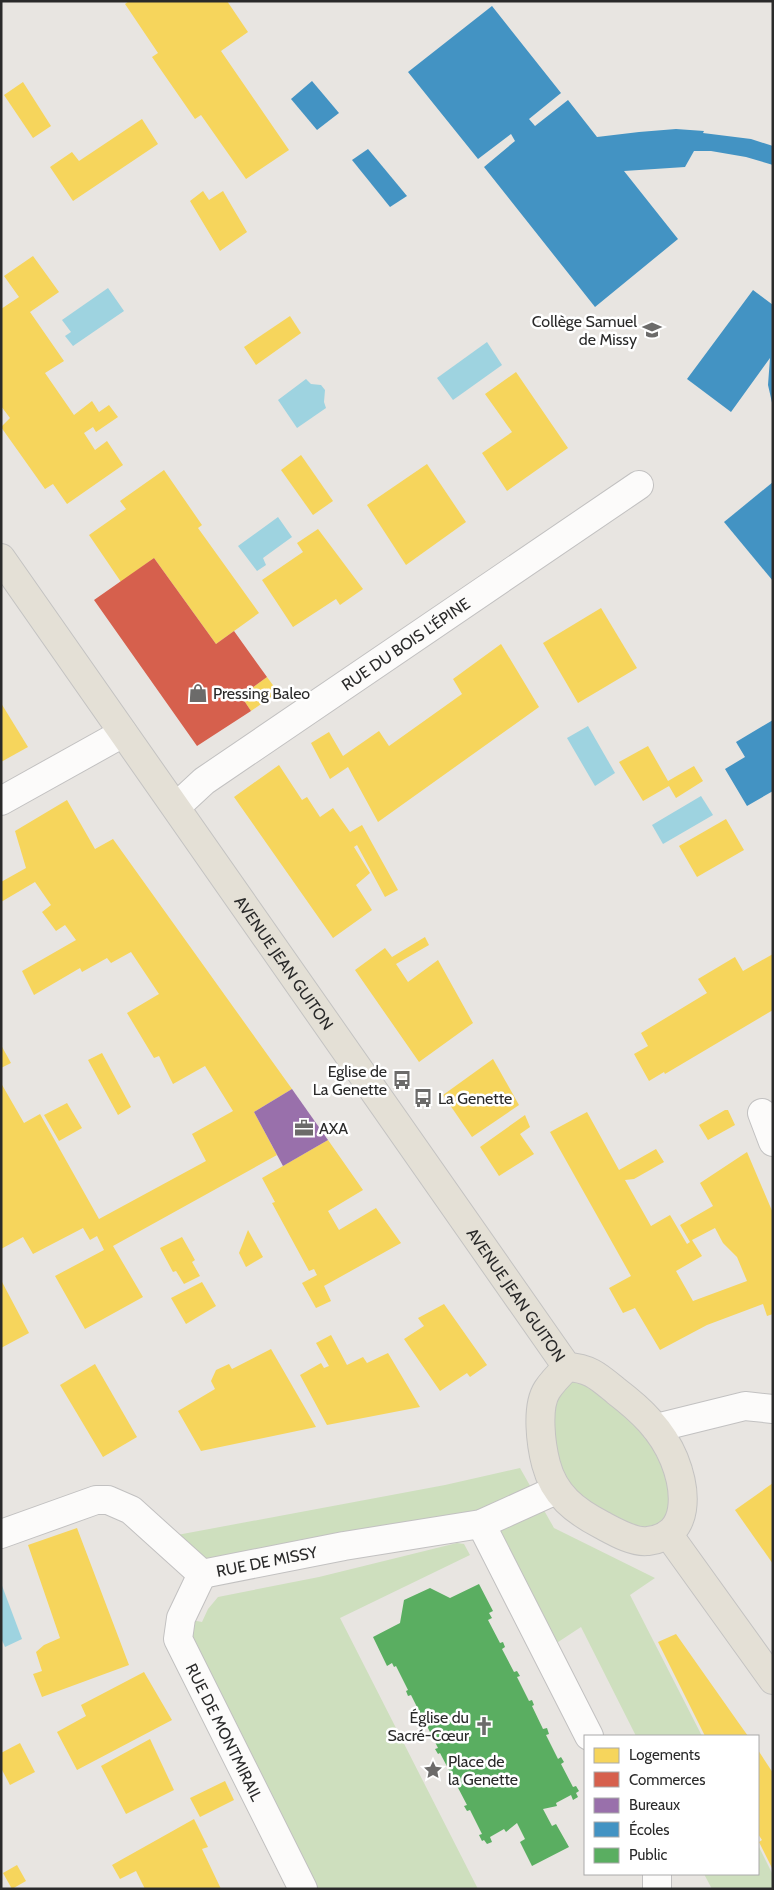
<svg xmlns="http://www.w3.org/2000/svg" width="774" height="1890" font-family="Cabin,sans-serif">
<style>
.green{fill:#cedfbe}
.water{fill:#9ed3e0}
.homes{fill:#f6d55c;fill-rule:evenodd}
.shops{fill:#d6604d}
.offices{fill:#9970ab}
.schools{fill:#4393c3}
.public{fill:#5aae61}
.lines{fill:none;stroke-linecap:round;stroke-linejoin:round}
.minor-casing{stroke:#c2c1c1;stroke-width:30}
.major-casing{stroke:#c4c3c2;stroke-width:30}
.minor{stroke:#fcfbfa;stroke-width:28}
.major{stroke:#e4e0d6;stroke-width:28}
.labels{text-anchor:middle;stroke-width:5;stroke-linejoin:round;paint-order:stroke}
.poi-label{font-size:16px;fill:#2a2a2a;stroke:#fff;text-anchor:start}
.street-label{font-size:16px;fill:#2a2a2a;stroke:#fff}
</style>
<rect width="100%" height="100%" fill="#e8e5e1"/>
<g class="green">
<path d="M567,1367L582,1368L673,1458L668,1534L579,1513L541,1435Z"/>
<path d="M520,1468L554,1528L655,1578L630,1595L702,1736H636L581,1627L546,1650L481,1524L202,1574L161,1538L445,1485Z"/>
<path d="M457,1543L464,1544L470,1555L340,1618L478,1889H303L181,1618L202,1622L208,1609L218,1597L319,1577Z"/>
<path d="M758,1845L773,1875V1889H712L704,1874H758Z"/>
</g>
<g class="water">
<path d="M108,288L124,311L73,346L65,336L71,332L62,320Z"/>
<path d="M487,342L502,365L453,400L437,378Z"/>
<path d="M306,379L311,384L321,385L325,390L324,402L326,408L297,428L278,400Z"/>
<path d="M278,517L292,537L263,558L266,565L257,571L238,546Z"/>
<path d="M588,726L615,773L595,786L567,738Z"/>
<path d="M701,796L713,815L663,844L652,825Z"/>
<path d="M1,1583L22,1639L5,1647L1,1638Z"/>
</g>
<g class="homes">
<path d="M129,1H227L248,32L221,51L289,150L246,179L201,115L195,119L152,57L158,53L125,4Z"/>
<path d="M23,82L51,126L33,138L4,95Z"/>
<path d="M142,119L158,144L73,201L50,167L72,152L79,161Z"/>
<path d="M203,191L209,200L223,191L247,232L220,251L190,201Z"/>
<path d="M33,256L59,292L30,312L64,361L45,373L74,415L92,401L99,412L109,405L118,417L96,432L93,427L84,433L95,450L107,441L123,465L67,504L53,484L45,489L1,427L10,418L1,406V309L19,297L4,276Z"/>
<path d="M290,316L301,333L256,365L244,347Z"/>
<path d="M516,372L568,448L507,491L482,453L512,432L485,394Z"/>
<path d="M301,455L333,501L313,515L281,470Z"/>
<path d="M427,464L466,522L406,565L367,505Z"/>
<path d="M164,470L202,525L198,528L259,613L216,644L154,558L121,582L89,535L126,509L120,501Z"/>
<path d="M318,529L363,589L340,605L336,599L293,627L262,580L303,552L297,543Z"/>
<path d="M601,608L637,668L578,703L543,643Z"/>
<path d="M501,644L539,707L378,822L348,767L330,779L311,743L329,732L343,756L379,731L389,746L462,694L453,679Z"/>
<path d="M267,677L278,692L251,711L241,696Z"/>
<path d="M1,703L28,747L1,762Z"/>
<path d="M648,746L668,781L694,766L703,781L676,798L669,786L643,801L619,762Z"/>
<path d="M279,765L302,800L307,797L320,817L333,808L350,832L362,825L398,890L385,897L357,845L354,847L370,873L356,885L372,910L333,938L234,797Z"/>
<path d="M67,800L95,849L113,839L292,1089L254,1112L277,1155L113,1246L143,1297L85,1329L55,1276L104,1250L97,1236L90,1240L83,1228L33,1254L23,1237L1,1249V1083L24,1123L40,1114L99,1219L206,1161L192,1134L233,1111L205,1066L173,1084L159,1056L154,1058L127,1013L159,994L131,952L111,963L107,958L82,972L80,968L34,995L22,971L76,940L65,925L56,931L42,912L51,905L35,882L1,902V882L26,868L15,831Z"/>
<path d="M726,819L744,850L697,877L679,846Z"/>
<path d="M425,937L429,945L396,964L408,982L438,960L473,1023L419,1062L355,970L385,948L392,957Z"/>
<path d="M773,954V1010L665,1074L664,1072L649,1081L634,1054L648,1046L641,1033L707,993L698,979L735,957L743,971Z"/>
<path d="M1,1045L11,1063L1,1068Z"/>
<path d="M102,1053L131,1107L118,1115L88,1060Z"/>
<path d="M493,1059L519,1105L472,1137L443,1095Z"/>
<path d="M67,1103L82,1128L59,1141L44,1115Z"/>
<path d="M725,1110H728L735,1125L708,1140L699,1125Z"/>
<path d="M587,1112L619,1170L656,1149L664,1162L634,1179L625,1180L651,1226L670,1215L687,1244L690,1242L680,1225L713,1206L700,1183L747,1152L773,1213V1314L767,1316L763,1304L707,1325L660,1350L635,1308L623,1313L609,1288L631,1276L550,1132ZM715,1228L723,1243L737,1257L747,1281L693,1301L676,1271L702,1256L692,1240Z"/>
<path d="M525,1115L530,1127L520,1134L534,1154L499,1176L480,1147Z"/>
<path d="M328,1140L363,1190L328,1211L339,1230L376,1208L401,1243L324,1286L331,1301L316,1308L302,1283L317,1275L314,1269L309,1271L272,1203L275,1202L262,1178Z"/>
<path d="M248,1230L263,1257L246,1267L239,1253Z"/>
<path d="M182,1237L195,1260L192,1262L200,1276L184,1284L176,1271L173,1272L160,1248Z"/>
<path d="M1,1280L29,1333L1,1348Z"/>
<path d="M202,1282L216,1306L186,1324L171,1298Z"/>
<path d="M444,1304L487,1365L470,1377L467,1373L440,1391L404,1339L424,1326L418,1318Z"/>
<path d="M331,1335L347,1365L363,1357L367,1363L388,1353L420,1407L327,1425L300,1375L321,1363L324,1368L329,1366L316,1343Z"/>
<path d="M271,1349L316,1427L201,1451L178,1411L215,1389L211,1381L216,1370L229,1364L232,1369Z"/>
<path d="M95,1364L137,1437L103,1457L60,1385Z"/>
<path d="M773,1483V1564L735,1510Z"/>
<path d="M77,1528L129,1665L42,1697L33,1674L42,1671L36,1652L44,1645L60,1638L28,1545Z"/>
<path d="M676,1634L738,1722L748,1736H705L658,1642Z"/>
<path d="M144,1672L172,1720L77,1770L57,1732L86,1716L81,1705Z"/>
<path d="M150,1739L174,1790L126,1814L101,1766Z"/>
<path d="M20,1743L35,1772L10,1785L1,1768V1753Z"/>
<path d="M758,1750L773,1773V1870L759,1842L762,1840L758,1834Z"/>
<path d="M225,1781L234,1800L200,1817L190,1798Z"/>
<path d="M194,1819L208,1847L202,1849L221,1889H145L136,1871L120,1879L112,1865Z"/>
<path d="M17,1865L26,1881L12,1889L3,1873Z"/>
</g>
<path class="shops" d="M154,558L216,644L234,631L267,677L241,696L251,711L197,746L94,600Z"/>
<path class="offices" d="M292,1089L328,1140L283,1166L254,1112Z"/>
<g class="schools">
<path d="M492,6L561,93L529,119L535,126L568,100L597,137L639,132L676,129L704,131L703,133L751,139L773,146V165L746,157L711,151H694L685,167L624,171L678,239L595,307L484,167L515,141L511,134L478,159L408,72Z"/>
<path d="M312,81L339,113L317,130L291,99Z"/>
<path d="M368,149L407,196L390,207L352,160Z"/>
<path d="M753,290L773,305V407L768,385L770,358L731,412L687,379Z"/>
<path d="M773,482V581L724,522Z"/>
<path d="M773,720V791L747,806L725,769L745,757L736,742Z"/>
</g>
<path class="public" d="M479,1584L493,1611L489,1613L492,1618L488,1620L500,1643L503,1642L505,1647L502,1649L514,1672L517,1671L520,1676L517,1677L529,1701L532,1700L534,1705L532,1706L543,1729L547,1728L549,1734L546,1735L558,1759L561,1757L564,1762L561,1764L573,1787L576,1786L579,1791L576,1793L578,1797L573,1800L571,1795L556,1803L557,1806L543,1809L552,1826L556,1824L569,1847L532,1866L520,1842L525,1839L517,1823L506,1832L504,1829L490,1837L492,1842L487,1844L484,1840L482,1841L479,1835L482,1834L470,1810L467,1811L464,1806L467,1805L455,1782L452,1783L449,1777L452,1776L440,1753L438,1754L435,1749L438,1748L426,1724L423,1725L420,1720L423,1719L411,1695L408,1696L406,1691L408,1690L396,1666L394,1667L392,1663L387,1666L373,1637L400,1623L404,1600L430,1588L450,1598Z"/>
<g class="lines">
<g class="minor-casing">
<g id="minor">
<path d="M1,801L123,733"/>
<path id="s1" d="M176,807L204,781L639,485"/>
<path d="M762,1113L773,1142"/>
<path d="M656,1428L745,1406L773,1409"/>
<path d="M481,1524L589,1736"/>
<path d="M1,1534L96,1500H108L131,1510L202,1574"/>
<path id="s2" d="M202,1574L344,1546L481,1524L556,1490"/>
<path id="s3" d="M202,1574L181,1618L178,1639L303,1889"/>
<path d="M657,1874V1889"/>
</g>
</g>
<g class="major-casing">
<g id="major">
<path id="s4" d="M1,558L567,1367"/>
<path d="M567,1367C590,1368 599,1377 616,1391C641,1410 662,1430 674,1459C686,1489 692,1536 648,1541C634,1543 615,1532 602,1525C575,1511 554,1495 546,1464C541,1445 536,1407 547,1390C552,1382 560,1374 567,1367Z"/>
<path d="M668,1534L773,1680"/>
</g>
</g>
<use href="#minor" class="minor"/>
<use href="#major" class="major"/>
</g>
<defs>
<g id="school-bare" transform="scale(1.5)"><path d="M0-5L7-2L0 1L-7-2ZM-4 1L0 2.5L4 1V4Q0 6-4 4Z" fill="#6c6b6a" stroke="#fff" stroke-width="2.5" paint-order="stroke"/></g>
<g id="shop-bare" transform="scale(1.5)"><path d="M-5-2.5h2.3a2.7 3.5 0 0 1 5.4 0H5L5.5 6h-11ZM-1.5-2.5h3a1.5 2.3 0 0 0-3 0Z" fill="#6c6b6a" stroke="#fff" stroke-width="2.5" paint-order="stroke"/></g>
<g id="bus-bare" transform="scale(1.5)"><path d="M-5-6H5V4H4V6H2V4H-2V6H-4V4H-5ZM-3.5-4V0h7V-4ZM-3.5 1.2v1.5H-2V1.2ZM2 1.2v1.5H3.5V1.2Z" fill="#6c6b6a" stroke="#fff" stroke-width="2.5" paint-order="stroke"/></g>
<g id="office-bare" transform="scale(1.5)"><path d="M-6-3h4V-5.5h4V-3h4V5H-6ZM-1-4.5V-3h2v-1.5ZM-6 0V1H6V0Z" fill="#6c6b6a" stroke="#fff" stroke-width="2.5" paint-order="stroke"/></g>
<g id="church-bare" transform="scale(1.5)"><path d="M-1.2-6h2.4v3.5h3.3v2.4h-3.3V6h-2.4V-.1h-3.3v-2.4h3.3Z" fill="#6c6b6a" stroke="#fff" stroke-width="2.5" paint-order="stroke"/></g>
<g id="sight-bare" transform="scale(1.5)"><path d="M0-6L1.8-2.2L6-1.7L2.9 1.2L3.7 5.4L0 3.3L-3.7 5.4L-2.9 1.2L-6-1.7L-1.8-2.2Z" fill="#6c6b6a" stroke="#fff" stroke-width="2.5" paint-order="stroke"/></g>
</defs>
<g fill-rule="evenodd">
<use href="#school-bare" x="652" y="330"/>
<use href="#shop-bare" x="198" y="693"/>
<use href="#bus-bare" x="402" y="1080"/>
<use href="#bus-bare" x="423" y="1098"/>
<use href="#office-bare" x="304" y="1128"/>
<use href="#church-bare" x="484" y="1726"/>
<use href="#sight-bare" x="433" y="1770"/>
</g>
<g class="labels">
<g class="poi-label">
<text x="637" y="327" text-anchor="end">Collège Samuel<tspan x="637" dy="18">de Missy</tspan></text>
<text x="213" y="699">Pressing Baleo</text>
<text x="387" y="1077" text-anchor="end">Eglise de<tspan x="387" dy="18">La Genette</tspan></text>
<text x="438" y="1104">La Genette</text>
<text x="319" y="1134">AXA</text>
<text x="469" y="1723" text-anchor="end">Église du<tspan x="469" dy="18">Sacré-Cœur</tspan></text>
<text x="448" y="1767">Place de<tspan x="448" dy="18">la Genette</tspan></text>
</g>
<g class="street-label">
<text dy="6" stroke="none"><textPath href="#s1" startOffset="282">RUE DU BOIS L'ÉPINE</textPath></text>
<text dy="6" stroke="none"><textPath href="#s4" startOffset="494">AVENUE JEAN GUITON</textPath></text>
<text dy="6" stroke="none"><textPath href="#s4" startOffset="899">AVENUE JEAN GUITON</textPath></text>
<text dy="6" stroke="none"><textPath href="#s2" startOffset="66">RUE DE MISSY</textPath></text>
<text dy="6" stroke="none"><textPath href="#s3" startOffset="174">RUE DE MONTMIRAIL</textPath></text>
</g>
</g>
<rect width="774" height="1890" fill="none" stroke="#2a2a2a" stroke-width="5"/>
<rect x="584" y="1735" width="175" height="140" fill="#ffffff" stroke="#aaaaaa"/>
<rect x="594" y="1748" width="25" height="15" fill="#f6d55c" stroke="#aaaaaa"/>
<text x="629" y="1760" font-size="15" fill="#2a2a2a">Logements</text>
<rect x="594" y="1772" width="25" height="15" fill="#d6604d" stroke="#aaaaaa"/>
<text x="629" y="1785" font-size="15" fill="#2a2a2a">Commerces</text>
<rect x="594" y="1798" width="25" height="15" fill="#9970ab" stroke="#aaaaaa"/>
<text x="629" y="1810" font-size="15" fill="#2a2a2a">Bureaux</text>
<rect x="594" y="1822" width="25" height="15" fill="#4393c3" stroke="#aaaaaa"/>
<text x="629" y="1835" font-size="15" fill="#2a2a2a">Écoles</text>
<rect x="594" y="1848" width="25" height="15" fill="#5aae61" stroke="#aaaaaa"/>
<text x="629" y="1860" font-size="15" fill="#2a2a2a">Public</text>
</svg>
